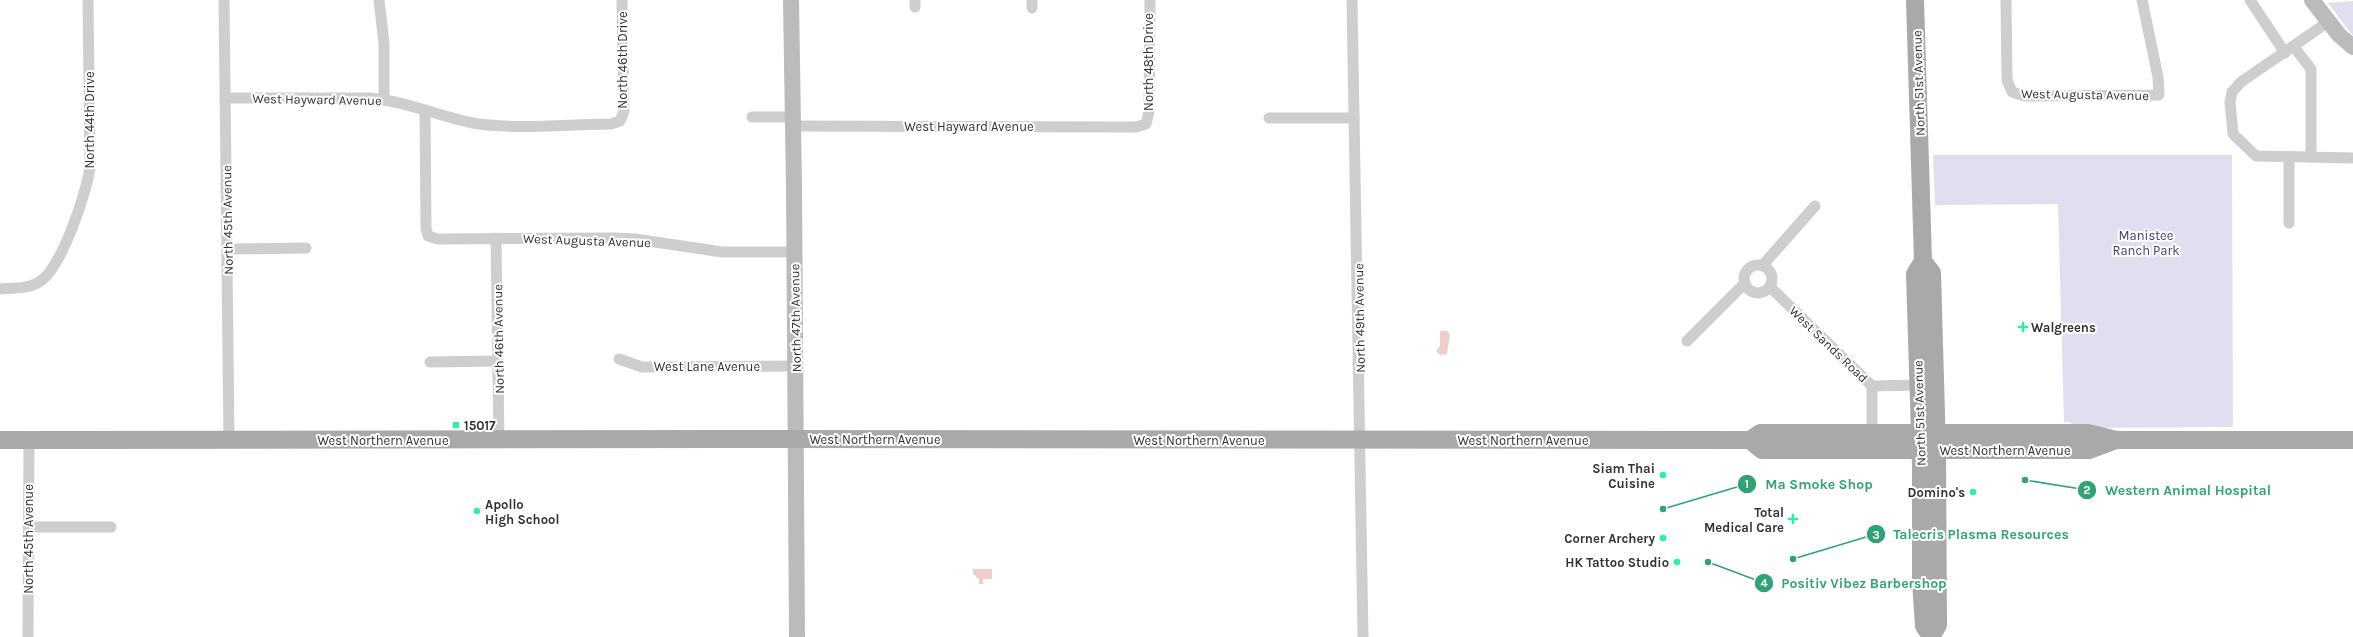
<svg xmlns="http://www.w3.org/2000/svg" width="2353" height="637" font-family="Karla,sans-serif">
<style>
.green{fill:#e1dfef}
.water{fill:#efcdcb}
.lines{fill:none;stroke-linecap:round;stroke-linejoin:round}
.street{stroke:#cecece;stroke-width:11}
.secondary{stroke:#bbb;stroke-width:16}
.primary{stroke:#a9a9a9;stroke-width:18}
.poi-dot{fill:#2cf0a2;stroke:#fff;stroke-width:1.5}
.labels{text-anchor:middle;stroke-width:4;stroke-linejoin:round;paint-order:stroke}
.street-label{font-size:13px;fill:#313131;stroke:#fff}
.park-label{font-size:13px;fill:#463b71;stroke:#fff}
.poi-label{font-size:13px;font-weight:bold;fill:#313131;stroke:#fff;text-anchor:end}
.leader{fill:none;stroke:#2ea475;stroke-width:1.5}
.callout-dot{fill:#2ea475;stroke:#fff;stroke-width:1.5}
.mark-label{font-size:12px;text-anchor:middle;font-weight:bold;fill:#fff}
.callout-label{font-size:14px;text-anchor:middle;font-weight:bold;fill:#2ea475;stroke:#fff;stroke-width:4;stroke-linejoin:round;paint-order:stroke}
</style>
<rect width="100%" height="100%" fill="#fff"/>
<g class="green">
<path d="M2353,1V36L2328,3Z"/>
<path d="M1933,155H2232L2233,427L2078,428L2070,422H2064L2058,204L1935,205Z"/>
</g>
<g class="water">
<path d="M1440,331H1447L1450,334L1447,354L1440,355L1436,351L1440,346Z"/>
<path d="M973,569H992V579H983V584H979V579L973,574Z"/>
</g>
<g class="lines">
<g class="street">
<path d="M224,0L229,440"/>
<path d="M379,0L384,43V99"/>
<path d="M1352,0L1363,637"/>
<path d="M2006,0L2007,80L2012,92L2025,96L2159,95L2158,77L2142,0"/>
<path d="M2250,0L2285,53"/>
<path d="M915,7V0"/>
<path d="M1032,8V0"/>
<path d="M2328,22L2241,82L2232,92L2230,102L2233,134L2256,156L2353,158"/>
<path d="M2294,47L2311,69V157"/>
<path d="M225,98H369C405,101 438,116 473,123C515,130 568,124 611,124L620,121L624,111L622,0"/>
<path d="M425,110L426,228L428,236L438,239L614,238L635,239L722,252H794"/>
<path d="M752,117H792"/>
<path d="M1269,118H1354"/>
<path d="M792,126L1136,127L1146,124L1149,112L1150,0"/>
<path d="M2289,223V157"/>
<path d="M496,238L499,440"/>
<path d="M227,249L306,248"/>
<circle cx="1758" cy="279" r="14"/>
<path d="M1762,266L1815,206"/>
<path d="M1770,287L1872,386L1918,385"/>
<path d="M0,289C13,288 28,289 39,282C61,270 87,192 90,167L88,0"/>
<path d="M1687,341L1745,283"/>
<path d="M619,359L642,367L796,366"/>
<path d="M430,362L498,361"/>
<path d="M1872,386V433"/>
<path d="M28,527H111"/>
<path d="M28,637L29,440"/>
</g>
<g class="secondary">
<path d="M791,0L794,187L797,637"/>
<path d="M2312,0L2339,35L2353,47"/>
</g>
<g class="primary">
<path d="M1915,0L1923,261L1932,273L1937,450L1938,625L1931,637"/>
<path d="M1923,261L1915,274L1921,467V581L1924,626L1931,636"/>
<path d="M0,440L732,439L1750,440L1762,450H2089L2116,440"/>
<path d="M1750,440L1760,433H2088L2116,440H2353"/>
</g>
</g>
<g class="poi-dot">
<path d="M2021 321h4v4h4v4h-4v4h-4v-4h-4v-4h4z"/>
<rect x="452" y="421" width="8" height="8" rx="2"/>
<circle cx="1663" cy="475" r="4"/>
<circle cx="1973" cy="492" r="4"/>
<circle cx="477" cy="511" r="4"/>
<path d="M1791 513h4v4h4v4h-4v4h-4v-4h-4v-4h4z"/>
<circle cx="1663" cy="538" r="4"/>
<circle cx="1677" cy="562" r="4"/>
</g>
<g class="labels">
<g class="street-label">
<text transform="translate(622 60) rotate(-90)" y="5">North 46th Drive</text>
<text transform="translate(1148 62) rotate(-90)" y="5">North 48th Drive</text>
<text transform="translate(1918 83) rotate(-92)" y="5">North 51st Avenue</text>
<text transform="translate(2085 94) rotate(1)" y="5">West Augusta Avenue</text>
<text transform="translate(317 99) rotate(1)" y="5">West Hayward Avenue</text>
<text transform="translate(89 120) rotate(-90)" y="5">North 44th Drive</text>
<text x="969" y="131">West Hayward Avenue</text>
<text transform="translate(227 220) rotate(-91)" y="5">North 45th Avenue</text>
<text transform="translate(587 240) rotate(2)" y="5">West Augusta Avenue</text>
<text transform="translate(795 318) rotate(-91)" y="5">North 47th Avenue</text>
<text transform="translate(1359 318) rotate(-91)" y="5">North 49th Avenue</text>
<text transform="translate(498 339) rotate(-91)" y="5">North 46th Avenue</text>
<text transform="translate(1829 344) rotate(44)" y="5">West Sands Road</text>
<text x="707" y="371">West Lane Avenue</text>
<text transform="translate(1919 413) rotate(-92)" y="5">North 51st Avenue</text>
<text x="875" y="444">West Northern Avenue</text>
<text x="383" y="445">West Northern Avenue</text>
<text x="1199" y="445">West Northern Avenue</text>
<text x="1523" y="445">West Northern Avenue</text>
<text x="2005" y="455">West Northern Avenue</text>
<text transform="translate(28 539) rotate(-90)" y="5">North 45th Avenue</text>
</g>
<g class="park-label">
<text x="2146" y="240">Manistee<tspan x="2146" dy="15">Ranch Park</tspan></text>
</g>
<g class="poi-label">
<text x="2031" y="332" text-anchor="start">Walgreens</text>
<text x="464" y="430" text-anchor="start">15017</text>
<text x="1655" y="473">Siam Thai<tspan x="1655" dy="15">Cuisine</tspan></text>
<text x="1965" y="497">Domino's</text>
<text x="485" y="509" text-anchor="start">Apollo<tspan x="485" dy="15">High School</tspan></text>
<text x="1784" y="517">Total<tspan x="1784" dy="15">Medical Care</tspan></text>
<text x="1655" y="543">Corner Archery</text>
<text x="1669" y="567">HK Tattoo Studio</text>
</g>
</g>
<path class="leader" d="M1663 509L1747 484M2025 480L2087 490M1793 559L1876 534M1708 562L1764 583"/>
<g class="callout-dot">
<circle cx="1663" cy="509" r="4"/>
<circle cx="2025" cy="480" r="4"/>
<circle cx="1793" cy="559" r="4"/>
<circle cx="1708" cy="562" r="4"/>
<circle cx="1747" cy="484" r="10"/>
<circle cx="2087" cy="490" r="10"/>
<circle cx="1876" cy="534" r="10"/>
<circle cx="1764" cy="583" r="10"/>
</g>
<g class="mark-label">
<text x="1747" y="488">1</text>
<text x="2087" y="494">2</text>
<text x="1876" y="539">3</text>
<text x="1764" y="587">4</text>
</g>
<g class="callout-label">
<text x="1819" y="489">Ma Smoke Shop</text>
<text x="2188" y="495">Western Animal Hospital</text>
<text x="1981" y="539">Talecris Plasma Resources</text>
<text x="1864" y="588">Positiv Vibez Barbershop</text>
</g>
</svg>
